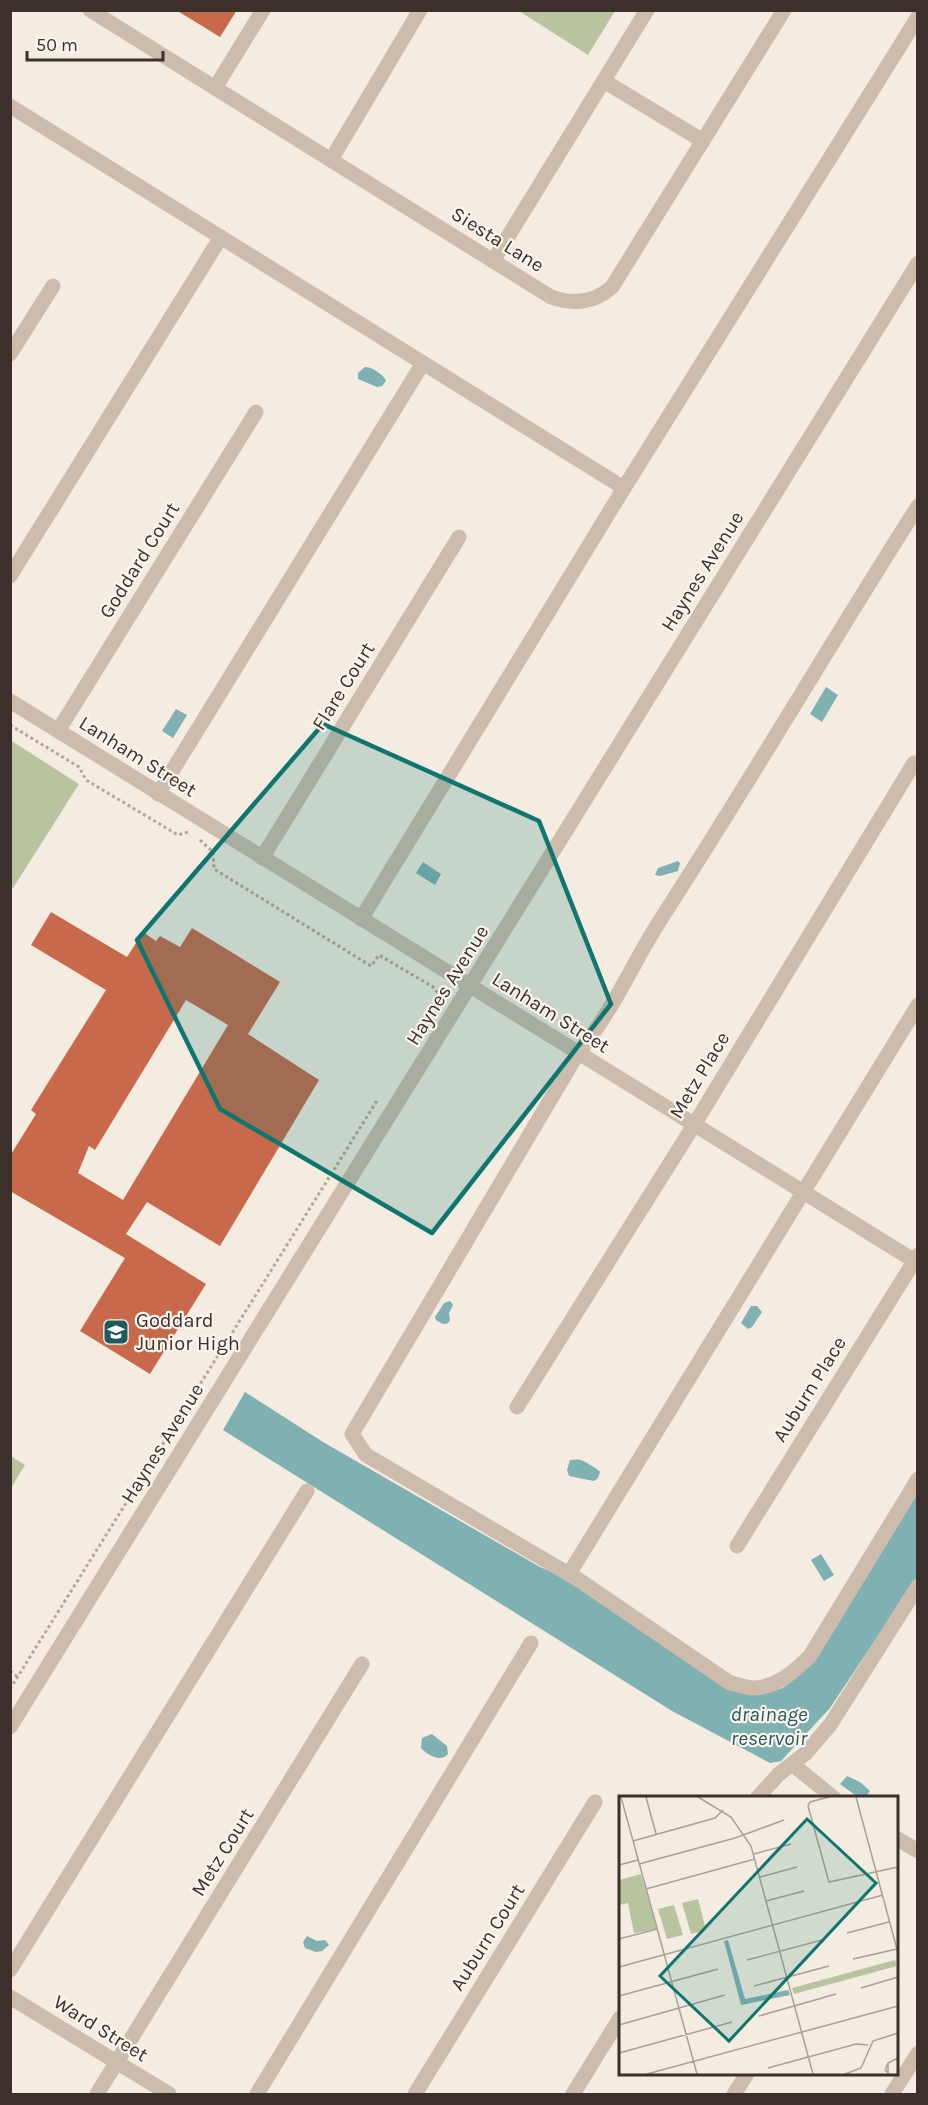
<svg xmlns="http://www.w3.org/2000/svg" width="928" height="2105" font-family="Karla,sans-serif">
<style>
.green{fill:#b8c4a0}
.water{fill:#7fb0b2}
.building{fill:#c8694b;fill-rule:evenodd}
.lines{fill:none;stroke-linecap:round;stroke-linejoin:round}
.path{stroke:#b9a596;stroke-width:3;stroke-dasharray:3 3;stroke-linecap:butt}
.minor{stroke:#cdbbac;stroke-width:15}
.marked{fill:#0f766e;fill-opacity:0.2;stroke:#0f766e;stroke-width:4.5;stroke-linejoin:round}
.labels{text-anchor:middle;stroke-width:4.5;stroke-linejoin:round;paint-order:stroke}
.street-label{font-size:20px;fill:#3b302b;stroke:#fbf5ee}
.poi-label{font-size:20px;fill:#3b302b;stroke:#fbf5ee;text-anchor:start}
.water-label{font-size:21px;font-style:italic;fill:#1f5a5e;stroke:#fbf5ee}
.inset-road{fill:none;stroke:#aaa098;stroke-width:1.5}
.view{fill:#0f766e;fill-opacity:0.15;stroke:#0f766e;stroke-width:3}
.inset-edge{fill:none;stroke:#3b302b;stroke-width:3}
</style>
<rect width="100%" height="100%" fill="#f4ebe1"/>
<g class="green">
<path d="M519,11H615L588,55Z"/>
<path d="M10,740L79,784L13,888L10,887Z"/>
<path d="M11,1456L25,1465L11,1488Z"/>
</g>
<g class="water">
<path d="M365,367C372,367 384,375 386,381L382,386L377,387L358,379V373Z"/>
<path d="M826,687L838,695L822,722L810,714Z"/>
<path d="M176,709L187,715L173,738L162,731Z"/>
<path d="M678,861L680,863L678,871L660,876L655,875L658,868Z"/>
<path d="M423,862L441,874L435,885L416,873Z"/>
<path d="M450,1301L453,1305L449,1313L450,1320C447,1327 440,1323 436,1320L435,1317L444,1303Z"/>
<path d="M751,1306H757L762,1312L752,1327L748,1329L741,1323Z"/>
<path d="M245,1392L323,1442L540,1567L595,1590L727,1689L758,1695L783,1688L811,1664L917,1494V1577L830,1708L781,1761L770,1763L672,1711L223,1430Z"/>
<path d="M570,1460C573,1460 577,1459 580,1460C583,1460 598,1469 600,1472L598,1478L594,1481L569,1476L567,1470Z"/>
<path d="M821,1554L834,1575L824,1581L811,1560Z"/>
<path d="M432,1734L447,1746L448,1754C441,1763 427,1755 421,1748L422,1738Z"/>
<path d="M847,1776L860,1782L870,1791L866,1797H858L840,1784Z"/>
<path d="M307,1936L317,1941L325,1940L329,1945L322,1951L316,1952L305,1948L303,1942Z"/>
</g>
<g class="building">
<path d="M176,10H237L220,37Z"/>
<path d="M51,912L127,957L143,932L156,941L160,936L180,947L192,928L280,982L248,1034L319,1080L220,1246L147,1202L126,1234L206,1284L150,1374L80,1331L125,1258L10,1191V1156L36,1114L31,1110L106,990L31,945ZM186,1000L228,1025L123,1200L78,1173L89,1146L95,1150Z"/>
</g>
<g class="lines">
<g class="path">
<path d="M10,725L79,767L86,780L178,835L188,832L190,833"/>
<path d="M200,840L213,852L214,869L371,966L379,955L433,987L438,993L435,1007"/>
<path d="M10,1671L18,1677"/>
<path d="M10,1689L378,1099"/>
</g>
<g class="minor">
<path d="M90,10L551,297C574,305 594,303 612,287L784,10"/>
<path d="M604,81L703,141"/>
<path d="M215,88L263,10"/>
<path d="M10,106L624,488"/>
<path d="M331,160L420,10"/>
<path d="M493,261L647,10"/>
<path d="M10,354L53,286"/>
<path d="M918,506C830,644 748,785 659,922C632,965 611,1014 578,1053L352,1434L366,1455L579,1580L730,1683C737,1684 746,1688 753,1688C776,1688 795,1671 810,1656L918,1479"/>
<path d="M10,576L221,237"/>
<path d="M10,701L918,1263"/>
<path d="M58,731L256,412"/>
<path d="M158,794L423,363"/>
<path d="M262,858L459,537"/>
<path d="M361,919L624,488L918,17"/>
<path d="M517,1407L694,1125L914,763"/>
<path d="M737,1546L918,1255"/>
<path d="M569,1574L918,1005"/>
<path d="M10,1727L918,263"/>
<path d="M792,1764L834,1798"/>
<path d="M757,1798L779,1774L806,1753L830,1725L918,1586"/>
<path d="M896,1838L918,1851"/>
<path d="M10,1970L307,1491"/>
<path d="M10,1997L169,2094"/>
<path d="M97,2094L362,1664"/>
<path d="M257,2094L531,1643"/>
<path d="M415,2094L595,1802"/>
<path d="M573,2094L620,2018"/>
<path d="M734,2094L747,2074"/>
<path d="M892,2094L918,2053"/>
</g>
</g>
<path class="marked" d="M323,724L539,821L611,1004L432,1233L220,1109L137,940Z"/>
<defs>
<g id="school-square" transform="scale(1.35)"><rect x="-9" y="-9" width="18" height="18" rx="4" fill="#1f5a5e" stroke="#fbf5ee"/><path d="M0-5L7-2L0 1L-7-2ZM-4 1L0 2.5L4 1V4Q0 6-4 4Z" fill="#fff"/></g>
</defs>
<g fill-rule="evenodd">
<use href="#school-square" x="116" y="1332"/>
</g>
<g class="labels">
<g class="street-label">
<text transform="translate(498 239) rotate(32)" y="7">Siesta Lane</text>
<text transform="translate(139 560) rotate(-58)" y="7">Goddard Court</text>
<text transform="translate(702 571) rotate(-58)" y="7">Haynes Avenue</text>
<text transform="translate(343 686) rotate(-58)" y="7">Flare Court</text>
<text transform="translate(138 756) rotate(32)" y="7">Lanham Street</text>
<text transform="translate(447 985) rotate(-58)" y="7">Haynes Avenue</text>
<text transform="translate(551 1012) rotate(32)" y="7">Lanham Street</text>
<text transform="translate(699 1075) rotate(-59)" y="7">Metz Place</text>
<text transform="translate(809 1389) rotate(-58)" y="7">Auburn Place</text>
<text transform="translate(162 1443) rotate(-58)" y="7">Haynes Avenue</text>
<text transform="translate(222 1852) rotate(-58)" y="7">Metz Court</text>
<text transform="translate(487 1937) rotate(-58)" y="7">Auburn Court</text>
<text transform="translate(101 2028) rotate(32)" y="7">Ward Street</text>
</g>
<g class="poi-label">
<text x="136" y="1327">Goddard<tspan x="136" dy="23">Junior High</tspan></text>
</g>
<g class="water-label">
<text x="769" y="1721">drainage<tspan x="769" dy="24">reservoir</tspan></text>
</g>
</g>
<g transform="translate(619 1796)">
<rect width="279" height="279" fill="#f4ebe1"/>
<path d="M22,78L38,133L15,137L9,107L0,109V84ZM79,103L87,134L72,138L63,107ZM55,109L64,139L48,143L39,113ZM276,164L278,170L175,198L173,192Z" fill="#b8c4a0"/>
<path d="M109,144L126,203L169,194L171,199L122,209L105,145Z" fill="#7fb0b2"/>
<path class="inset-road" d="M2,1L78,278M27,1L37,38M79,1L112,21L132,50L194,278M210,1L191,6L189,10L210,86L279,71M237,1L279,157M14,45L96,22L104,14M135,58L172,48M20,68L116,42L165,24M0,69L19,64M141,81L178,71M27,93L136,63M147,105L185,95M228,137L270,126M0,143L38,133M234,163L278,153M128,164L203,144M0,171L264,99M135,190L210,170M242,192L279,181M0,200L99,173M140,220L217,198M0,229L106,199M0,257L113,226M269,267V277L266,274L269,267L279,262M149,272L237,248L249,249M28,278L279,210M226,278L242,272L254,245L279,237"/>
<path class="view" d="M188,23L257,87L110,245L41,180Z"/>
<rect width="279" height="279" class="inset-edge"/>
</g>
<rect width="928" height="2105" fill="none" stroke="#3b302b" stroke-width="24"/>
<path d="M27 51v9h136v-9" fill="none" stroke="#3b302b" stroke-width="3"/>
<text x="36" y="51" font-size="18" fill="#3b302b" stroke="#fbf5ee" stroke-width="4.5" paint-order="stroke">50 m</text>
</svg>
